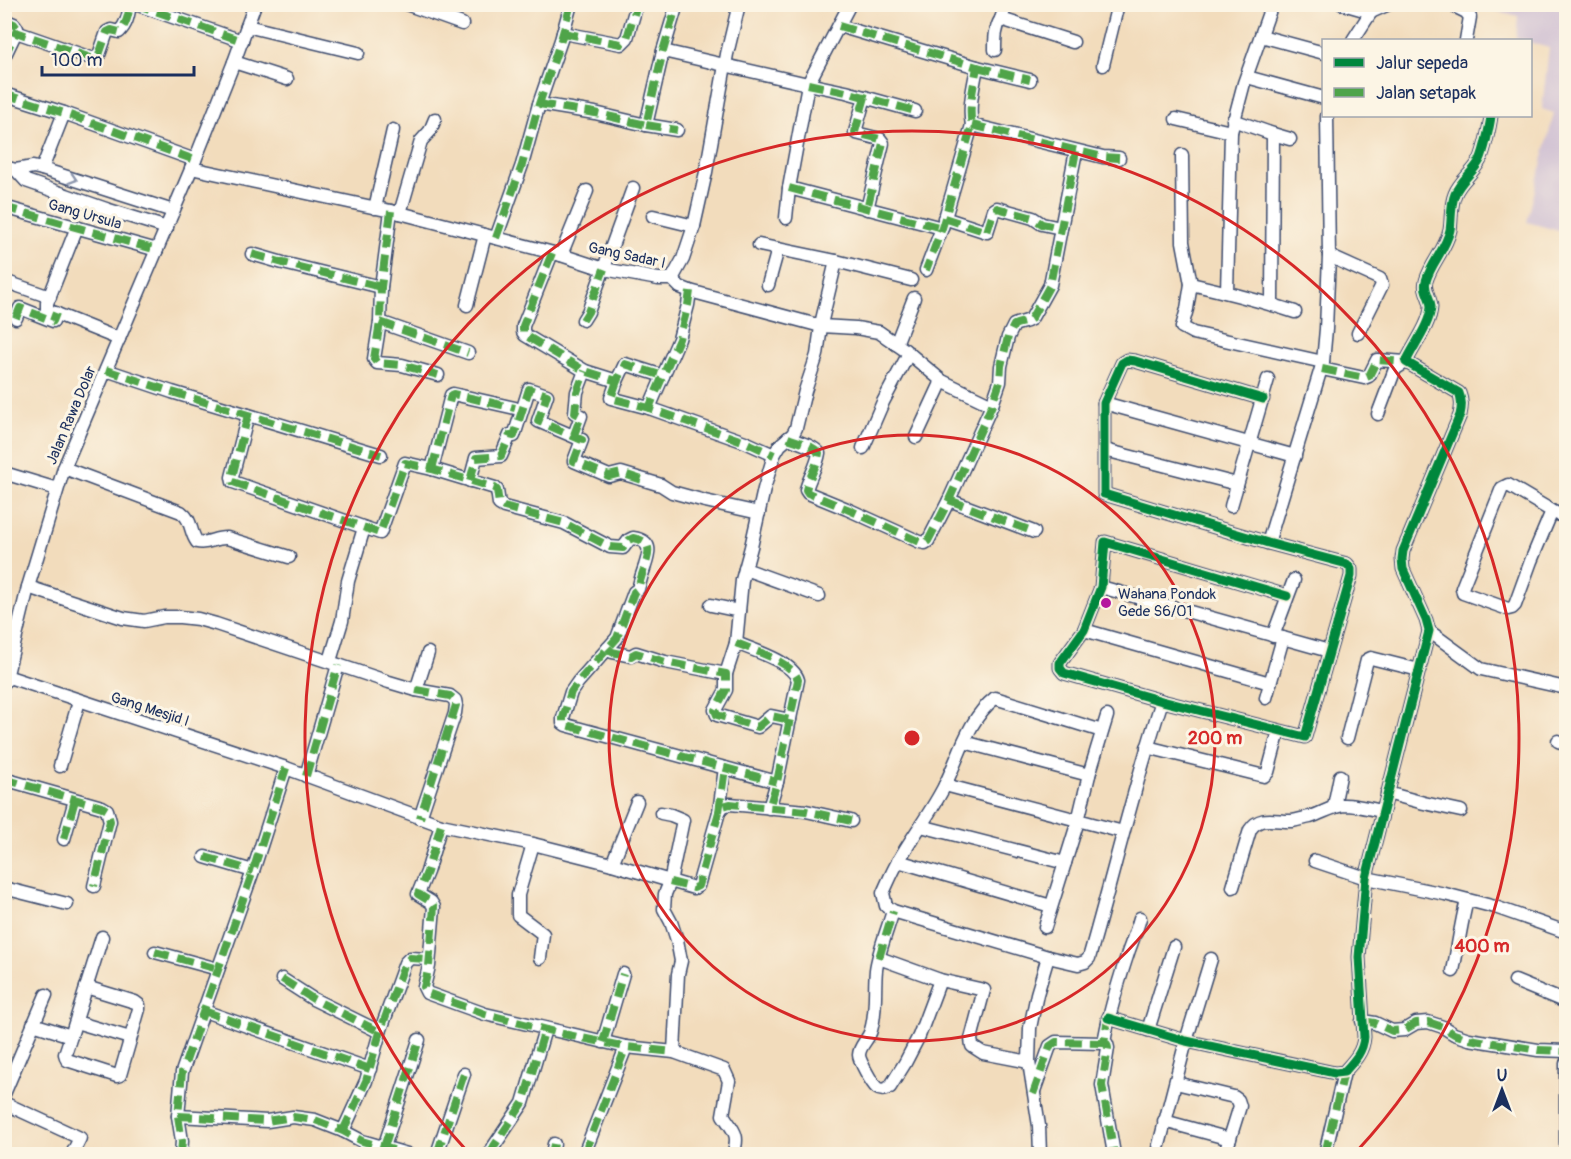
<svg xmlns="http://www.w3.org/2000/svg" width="1571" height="1159" font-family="Pangolin,sans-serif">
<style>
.industrial{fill:#cebed2}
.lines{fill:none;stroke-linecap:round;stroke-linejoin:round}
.minor-casing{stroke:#3b496c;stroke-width:15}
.minor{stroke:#fff;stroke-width:12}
.quiet{stroke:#4fa44a;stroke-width:8;stroke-dasharray:15 8;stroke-linecap:butt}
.cycleway-casing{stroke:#fcf5e5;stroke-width:13}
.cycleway{stroke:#00873e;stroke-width:9}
.oneway{stroke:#8d97ae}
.ring{fill:none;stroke:#d62828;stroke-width:3}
.poi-dot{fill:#b5179e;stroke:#fcf5e5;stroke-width:2}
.labels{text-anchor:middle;stroke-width:6;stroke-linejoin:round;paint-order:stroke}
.street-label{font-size:15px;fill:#1b2f5e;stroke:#fcf5e5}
.poi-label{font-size:15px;fill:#1b2f5e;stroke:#fcf5e5;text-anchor:start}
.centre{fill:#d62828;stroke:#fcf5e5;stroke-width:3}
.ring-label{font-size:18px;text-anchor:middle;font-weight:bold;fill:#d62828;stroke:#fcf5e5;stroke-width:6;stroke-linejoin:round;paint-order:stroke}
</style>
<rect width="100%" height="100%" fill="#fcf5e5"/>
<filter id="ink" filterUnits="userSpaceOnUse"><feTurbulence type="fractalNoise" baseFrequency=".0167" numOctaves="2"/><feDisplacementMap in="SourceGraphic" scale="12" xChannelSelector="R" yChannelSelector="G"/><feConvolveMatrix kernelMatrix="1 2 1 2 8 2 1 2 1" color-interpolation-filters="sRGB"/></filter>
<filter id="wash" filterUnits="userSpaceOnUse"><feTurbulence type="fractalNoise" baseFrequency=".008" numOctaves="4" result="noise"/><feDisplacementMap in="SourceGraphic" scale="24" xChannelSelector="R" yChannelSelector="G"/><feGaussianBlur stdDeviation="1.35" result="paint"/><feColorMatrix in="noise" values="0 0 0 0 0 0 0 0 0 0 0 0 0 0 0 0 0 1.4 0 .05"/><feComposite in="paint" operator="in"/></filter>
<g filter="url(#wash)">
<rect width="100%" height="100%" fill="#f2dcbc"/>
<path class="industrial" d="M1489,4L1566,5V233L1527,222L1554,113L1542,109L1549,48L1531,43L1530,40L1516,39L1518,16L1487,9Z"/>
</g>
<g filter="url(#ink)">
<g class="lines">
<g class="minor-casing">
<g id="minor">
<path d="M135,4L242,41"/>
<path d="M406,4L462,24"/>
<path d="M1006,4L1001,19L1073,42"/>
<path d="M1343,4L1371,12"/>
<path d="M1450,4L1466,12L1470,17L1466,40"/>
<path d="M1371,12L1389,4"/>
<path d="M4,20L14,24L17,28L16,32"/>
<path d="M247,26L358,53"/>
<path d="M839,26L977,67C974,85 968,106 972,125L942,228L926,270"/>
<path d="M563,33L621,44L627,38L637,4"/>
<path d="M1261,36L1324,53"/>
<path d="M1353,40L1371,12"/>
<path d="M995,50C995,39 995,28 1001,19"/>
<path d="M663,51L808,84L850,4"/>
<path d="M4,57L16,32L91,58H95L99,55L107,32L111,30L119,32C127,24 128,16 130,5L132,4"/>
<path d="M234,62L287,79"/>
<path d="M1103,65L1118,4"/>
<path d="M977,67L1030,80"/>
<path d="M1247,77L1324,98"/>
<path d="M4,94L64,113L195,160"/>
<path d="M865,97L855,132L856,133L880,139L883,143L867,209"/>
<path d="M539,104L595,113L646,125L663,51L677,4"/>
<path d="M1176,119L1231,132"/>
<path d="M1233,120L1273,134L1290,139"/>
<path d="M646,125L677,130"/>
<path d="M972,125L1103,157L1119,158"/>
<path d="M1182,155L1183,242L1191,284L1187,309L1182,327L1193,333L1323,362"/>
<path d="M4,167L16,170L33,167L42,169L173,211"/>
<path d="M191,168L400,213L561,255L604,269L658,279H672L683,259L694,226L706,172L727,54L739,4"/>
<path d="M42,169L64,113"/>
<path d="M16,170L26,181L109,210L167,228"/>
<path d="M789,188L942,228"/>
<path d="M4,207L157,250"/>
<path d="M375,208L393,130"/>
<path d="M391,211L381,287L380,322L374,359L377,363L402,365L438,375"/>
<path d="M400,213L421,141L430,131L435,119"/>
<path d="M653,216L694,226"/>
<path d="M786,218L789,188L808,84L846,92L915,111"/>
<path d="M944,218L987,232L994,210L997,208L1033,218L1042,224L1061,228"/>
<path d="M77,227L47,303V310L119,339"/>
<path d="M496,238L522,165L539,104L561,40L571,4"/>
<path d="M759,245L836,261L911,280"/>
<path d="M552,253L523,326V332L525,335L585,371L617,381L625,364L663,376"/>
<path d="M252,254L283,263L381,287"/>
<path d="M561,255L587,191"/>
<path d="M1329,256L1380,279L1382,285L1358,333"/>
<path d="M672,279L680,287L690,291L821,326L856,328L879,332L905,350L942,381L992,405"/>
<path d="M4,281L50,297"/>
<path d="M1191,284C1226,292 1261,301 1295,312"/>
<path d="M768,285L778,249"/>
<path d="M690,291L688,305L679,339L649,408L745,442L774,455"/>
<path d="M1227,292L1231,132L1244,83L1272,4"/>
<path d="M1272,304L1273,134"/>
<path d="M467,305L485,235"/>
<path d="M16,318L20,308L53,321L56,313"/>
<path d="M583,320L588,312L633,188"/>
<path d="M380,322L468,353"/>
<path d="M896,344L914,298"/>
<path d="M1322,369L1364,378L1369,376L1377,360L1406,362"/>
<path d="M106,370L172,392L381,455"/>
<path d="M617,381L611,398L649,408"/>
<path d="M1263,399L1135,361L1127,360L1122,363L1104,403V494L1268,543L1347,564L1351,569V576L1305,737L1162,701L1064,673L1060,668V663L1084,630L1101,587L1105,542L1287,596"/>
<path d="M1104,403L1295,456"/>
<path d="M1378,414L1395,369L1406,362"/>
<path d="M248,415L232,477L233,482L380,533L405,463L432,469L495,488L497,490L499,504L504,507L564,523L610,547L623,548L629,540L633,538C652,541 650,551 645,566C642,574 640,581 638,589L634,592L617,638L578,682L571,692L563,718V723L566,725L777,782"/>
<path d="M574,435L581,416L575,413L577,392L585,371"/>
<path d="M916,437L942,381"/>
<path d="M788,438C798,442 812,445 819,453C817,467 809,477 806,490L808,493L847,509L920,542L925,543L928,541L949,500L992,405L1000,382L1001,366L1008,337L1014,325C1020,322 1025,323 1031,319L1050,285L1076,151"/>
<path d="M863,448L883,402L909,353"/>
<path d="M1105,450L1237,484"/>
<path d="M64,468L181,512C193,521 189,531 197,542C208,545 215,537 227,538L289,557"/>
<path d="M432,469L451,395L453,394L515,408"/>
<path d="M4,473L57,489"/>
<path d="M470,481L476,458L501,456L510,435L514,436L529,389L547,395L538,421L582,440L574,461L609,476L621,473L661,485L672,492L705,501L759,513"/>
<path d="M949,500L1034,532"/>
<path d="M1231,506L1268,379"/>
<path d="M1552,511L1531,561L1515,605L1512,608L1508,609L1463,593L1462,588L1502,488L1508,485L1552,511L1566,518"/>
<path d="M1268,543L1323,362L1326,329L1329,256L1327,116"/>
<path d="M745,569L819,596"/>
<path d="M28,587L123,618L144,621L164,617H180L198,619L216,624L389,682L416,690L450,696L455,700L456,705L455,713L420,818"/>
<path d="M1101,587L1329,651"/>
<path d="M711,605L739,611"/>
<path d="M1084,630L1270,683"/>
<path d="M1429,631L1481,669L1566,688"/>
<path d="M1273,636L1294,580"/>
<path d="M736,643C753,650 793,662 798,680L777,782L769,808"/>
<path d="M608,648L612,652L631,656L636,653L665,662L726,674"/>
<path d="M330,661L342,621L348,581L364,528"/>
<path d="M6,676L286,768L441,825L533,844L612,864L694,888L698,886L719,812L723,806L730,804L806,811L851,821"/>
<path d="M5,682L28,587L64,468L195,160L234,62L255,4"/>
<path d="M416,690L428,653"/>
<path d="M1266,698L1283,638"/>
<path d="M790,720L771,716L758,727L717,715L715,710L726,690V674L736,643L742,580L751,547L764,489L774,455L780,445L793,434L796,428L805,391L817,355L822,320L836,261"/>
<path d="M1102,731L995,698C968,719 960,755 945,785C932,811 914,834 899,860C893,870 888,882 883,893L886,906L893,911L1048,957L1078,964L1085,962L1089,958C1114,872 1134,785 1162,701"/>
<path d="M1347,738L1367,660L1371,658L1419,670"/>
<path d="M1558,741L1566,744"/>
<path d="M964,742L1089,775"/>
<path d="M1147,747L1264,776L1268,772L1279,731"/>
<path d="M60,766L79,701"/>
<path d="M306,776L338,665"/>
<path d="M4,779L102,807L107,810L110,821L94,886"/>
<path d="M945,785L1123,832"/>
<path d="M1387,793L1424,803L1461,811"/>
<path d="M1334,806L1340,776"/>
<path d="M719,812L725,768"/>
<path d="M661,813L671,815L683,820L670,882L665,894L664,909L671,922L677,940L681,961L678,974L674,1052"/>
<path d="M441,825L427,872L418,894L431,902L434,907L429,966L424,987L427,993L485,1014L626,1047L674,1052L724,1070L729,1081L723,1115C734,1131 740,1135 733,1154"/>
<path d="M921,826L1065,863"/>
<path d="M64,839L75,800"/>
<path d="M533,844L518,895V915L543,934L540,958"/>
<path d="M205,857L253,871"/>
<path d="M898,861L1051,906"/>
<path d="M1315,861L1366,878L1445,894L1495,907L1566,932"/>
<path d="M612,864L637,802"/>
<path d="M1233,887L1250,830C1260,814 1277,822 1292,821C1298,820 1305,818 1310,817C1323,813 1332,806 1345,805C1358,805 1370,809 1382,811"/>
<path d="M4,888L67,904"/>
<path d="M893,911C888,928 878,953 876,970C874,990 877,1010 871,1030C869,1039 859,1046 859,1055C859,1060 872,1084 877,1088C881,1091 885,1090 890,1087L905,1063L919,1036L940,980"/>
<path d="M1045,927L1078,821L1089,775L1107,716"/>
<path d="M155,952L218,969"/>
<path d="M879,958L940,980L984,990L971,1039L972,1046L983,1053L1029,1062"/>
<path d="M1453,971C1458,947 1461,923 1467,900"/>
<path d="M282,979L313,999L380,1032"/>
<path d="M1515,981L1566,1002"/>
<path d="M204,1011L370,1069"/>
<path d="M1108,1018L1186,1041L1335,1073L1344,1072C1354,1061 1363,1052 1364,1037L1359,957L1366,878L1429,631L1426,620L1403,569L1402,559L1403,551L1460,415C1462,406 1462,401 1459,393L1406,362C1413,346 1430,325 1431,307C1431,298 1423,290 1426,281C1431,263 1446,249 1450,230C1452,218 1450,206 1455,194C1460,181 1473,173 1480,160C1484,152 1490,125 1491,116"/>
<path d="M1362,1021L1375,1023L1392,1031L1404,1030L1416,1023L1428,1022L1443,1027L1454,1034L1469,1039L1538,1050L1566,1051"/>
<path d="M76,1022L130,1038"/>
<path d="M33,1024L71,1036L102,937"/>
<path d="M1148,1030L1174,947"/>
<path d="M71,1036L65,1054L67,1060L117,1076L120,1075L139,1009V1005L135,1002L86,987"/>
<path d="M603,1042L623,974"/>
<path d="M1176,1083L1234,1097L1238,1100L1240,1106L1225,1154"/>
<path d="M1034,1091L1050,1046L1056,1042L1104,1043"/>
<path d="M4,1094L46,995"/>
<path d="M4,1103L80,1138L72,1154"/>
<path d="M178,1116L267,1121L293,1117L315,1120L343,1131L362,1141L407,1154"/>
<path d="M1164,1121L1230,1139"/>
<path d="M343,1131L366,1081L380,1032L405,963L410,958L428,959"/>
<path d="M1159,1145L1186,1041L1211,959"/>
<path d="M384,1147L419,1040"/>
<path d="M181,1154L182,1141L178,1116L182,1072L253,871L286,768"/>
<path d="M437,1154L464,1074"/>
<path d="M490,1154L494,1146L523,1103L545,1029"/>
<path d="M552,1154L554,1144"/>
<path d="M584,1154L626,1047"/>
<path d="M1040,1154L1039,1126L1029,1062L1030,1028L1037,994L1048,957"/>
<path d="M1114,1154L1102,1085L1108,1048L1107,1044L1104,1043C1109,1011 1119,980 1129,950C1133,939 1137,929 1140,918"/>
<path d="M1325,1154L1344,1072"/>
<path d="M1566,1154V1063"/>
</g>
</g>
<use href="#minor" class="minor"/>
<g class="quiet">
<path d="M135,4L242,41"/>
<path d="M4,20L14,24L17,28L16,32"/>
<path d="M839,26L977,67C974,85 968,106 972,125L942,228L926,270"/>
<path d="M563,33L621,44L627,38L637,4"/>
<path d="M4,57L16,32L91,58H95L99,55L107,32L111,30L119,32C127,24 128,16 130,5L132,4"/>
<path d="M977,67L1030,80"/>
<path d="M808,84L846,92L915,111"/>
<path d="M4,94L64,113L195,160"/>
<path d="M865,97L855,132L856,133L880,139L883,143L867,209"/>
<path d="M539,104L595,113L646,125L663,51L677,4"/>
<path d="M646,125L677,130"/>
<path d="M972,125L1103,157L1119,158"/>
<path d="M789,188L942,228"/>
<path d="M4,207L157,250"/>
<path d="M391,211L381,287L380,322L374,359L377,363L402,365L438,375"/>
<path d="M944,218L987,232L994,210L997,208L1033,218L1042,224L1061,228"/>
<path d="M496,238L522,165L539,104L561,40L571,4"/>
<path d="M552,253L523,326V332L525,335L585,371L617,381L625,364L663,376"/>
<path d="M252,254L283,263L381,287"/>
<path d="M690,291L688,305L679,339L649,408L745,442L774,455"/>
<path d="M16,318L20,308L53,321L56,313"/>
<path d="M583,320L588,312L604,269"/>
<path d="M380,322L468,353"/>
<path d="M1322,369L1364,378L1369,376L1377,360L1406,362"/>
<path d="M106,370L172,392L381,455"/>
<path d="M617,381L611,398L649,408"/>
<path d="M248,415L232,477L233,482L380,533L405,463L432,469L495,488L497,490L499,504L504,507L564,523L610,547L623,548L629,540L633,538C652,541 650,551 645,566C642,574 640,581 638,589L634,592L617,638L578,682L571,692L563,718V723L566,725L777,782"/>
<path d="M574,435L581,416L575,413L577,392L585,371"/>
<path d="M788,438C798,442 812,445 819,453C817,467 809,477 806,490L808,493L847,509L920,542L925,543L928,541L949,500L992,405L1000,382L1001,366L1008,337L1014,325C1020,322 1025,323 1031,319L1050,285L1076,151"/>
<path d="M432,469L451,395L453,394L515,408"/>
<path d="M470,481L476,458L501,456L510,435L514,436L529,389L547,395L538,421L582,440L574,461L609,476L621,473L642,480"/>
<path d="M949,500L1034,532"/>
<path d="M736,643C753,650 793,662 798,680L777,782L769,808"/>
<path d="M608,648L612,652L631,656L636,653L665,662L726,674V690L715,710L717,715L758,727L771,716L790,720"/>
<path d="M416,690L450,696L455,700L456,705L420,818"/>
<path d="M306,776L338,665"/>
<path d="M4,779L102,807L107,810L110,821L94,886"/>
<path d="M719,812L725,768"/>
<path d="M441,825L427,872L418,894L431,902L434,907L429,966L424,987L427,993L485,1014L563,1034L626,1047L674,1052"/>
<path d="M64,839L75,800"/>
<path d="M205,857L253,871"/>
<path d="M670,882L694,888L698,886L719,812L723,806L730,804L806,811L851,821"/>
<path d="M155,952L218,969"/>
<path d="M879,958L893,911"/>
<path d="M282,979L313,999L380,1032"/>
<path d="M204,1011L370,1069"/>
<path d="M1112,1019L1108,1018L1104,1043L1107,1044L1108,1048L1102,1085L1114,1154"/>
<path d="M1362,1021L1375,1023L1392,1031L1404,1030L1416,1023L1428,1022L1443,1027L1454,1034L1469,1039L1538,1050L1566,1051"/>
<path d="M603,1042L623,974"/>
<path d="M1033,1094L1050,1046L1056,1042L1104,1043"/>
<path d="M178,1116L267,1121L293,1117L315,1120L343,1131L362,1141L407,1154"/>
<path d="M343,1131L366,1081L380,1032L405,963L410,958L428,959"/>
<path d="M384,1147L419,1040"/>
<path d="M181,1154L182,1141L178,1116L182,1072L253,871L286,768"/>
<path d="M437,1154L464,1074"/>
<path d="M490,1154L494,1146L523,1103L545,1029"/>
<path d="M552,1154L554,1144"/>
<path d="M584,1154L626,1047"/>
<path d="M1325,1154L1344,1072"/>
</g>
<g class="cycleway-casing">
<g id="cycleway">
<path d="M1263,399L1135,361L1127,360L1122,363L1104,403V494L1268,543L1347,564L1351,569V576L1305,737L1162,701L1064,673L1060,668V663L1084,630L1101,587L1105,542L1287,596"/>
<path d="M1108,1018L1186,1041L1335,1073L1344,1072C1354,1061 1363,1052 1364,1037L1359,957L1366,878L1429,631L1426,620L1403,569L1402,559L1403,551L1460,415C1462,406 1462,401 1459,393L1406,362C1413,346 1430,325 1431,307C1431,298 1423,290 1426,281C1431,263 1446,249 1450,230C1452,218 1450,206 1455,194C1460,181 1473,173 1480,160C1484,152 1490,125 1491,116"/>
</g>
</g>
<use href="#cycleway" class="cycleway"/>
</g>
<defs><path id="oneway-chevron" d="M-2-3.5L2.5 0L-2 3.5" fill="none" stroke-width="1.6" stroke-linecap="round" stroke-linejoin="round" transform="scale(1.5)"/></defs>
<use class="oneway" href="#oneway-chevron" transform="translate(73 179) rotate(18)"/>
</g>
<g class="ring">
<circle cx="912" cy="738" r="303"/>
<path d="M468 1152A607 607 0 1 1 1356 1152"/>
</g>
<circle class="poi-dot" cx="1106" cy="603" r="6"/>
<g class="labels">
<g class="street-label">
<text transform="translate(85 214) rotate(16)" y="5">Gang Ursula</text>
<text transform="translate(627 255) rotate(12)" y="5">Gang Sadar I</text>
<text transform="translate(71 415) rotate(-67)" y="5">Jalan Rawa Dolar</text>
<text transform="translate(150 709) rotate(18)" y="5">Gang Mesjid I</text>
</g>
<g class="poi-label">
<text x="1118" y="599">Wahana Pondok<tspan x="1118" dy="17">Gede S6/01</tspan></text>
</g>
</g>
<circle cx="912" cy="738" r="9" class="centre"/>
<g class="ring-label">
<text x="1215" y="744">200 m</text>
<text x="1482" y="952">400 m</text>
</g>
<rect width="1571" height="1159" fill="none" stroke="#fcf5e5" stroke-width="24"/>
<rect x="1322" y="39" width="210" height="78" fill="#fcf5e5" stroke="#a2a6af" stroke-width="1.5"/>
<rect x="1334" y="58" width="30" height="9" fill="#00873e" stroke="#a2a6af" stroke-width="1.5"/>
<text x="1376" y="69" font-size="18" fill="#1b2f5e">Jalur sepeda</text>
<rect x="1334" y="88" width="30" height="9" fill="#4fa44a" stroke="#a2a6af" stroke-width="1.5"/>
<text x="1376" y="99" font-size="18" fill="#1b2f5e">Jalan setapak</text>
<g transform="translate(1502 1090)" stroke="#fcf5e5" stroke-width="4.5" paint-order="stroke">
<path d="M0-4.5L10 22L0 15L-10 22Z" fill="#1b2f5e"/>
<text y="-9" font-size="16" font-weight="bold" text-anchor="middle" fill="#1b2f5e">U</text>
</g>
<path d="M42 66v9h152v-9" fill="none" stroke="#1b2f5e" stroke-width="3"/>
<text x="51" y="66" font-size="18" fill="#1b2f5e" stroke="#fcf5e5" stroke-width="4.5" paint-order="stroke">100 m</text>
</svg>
